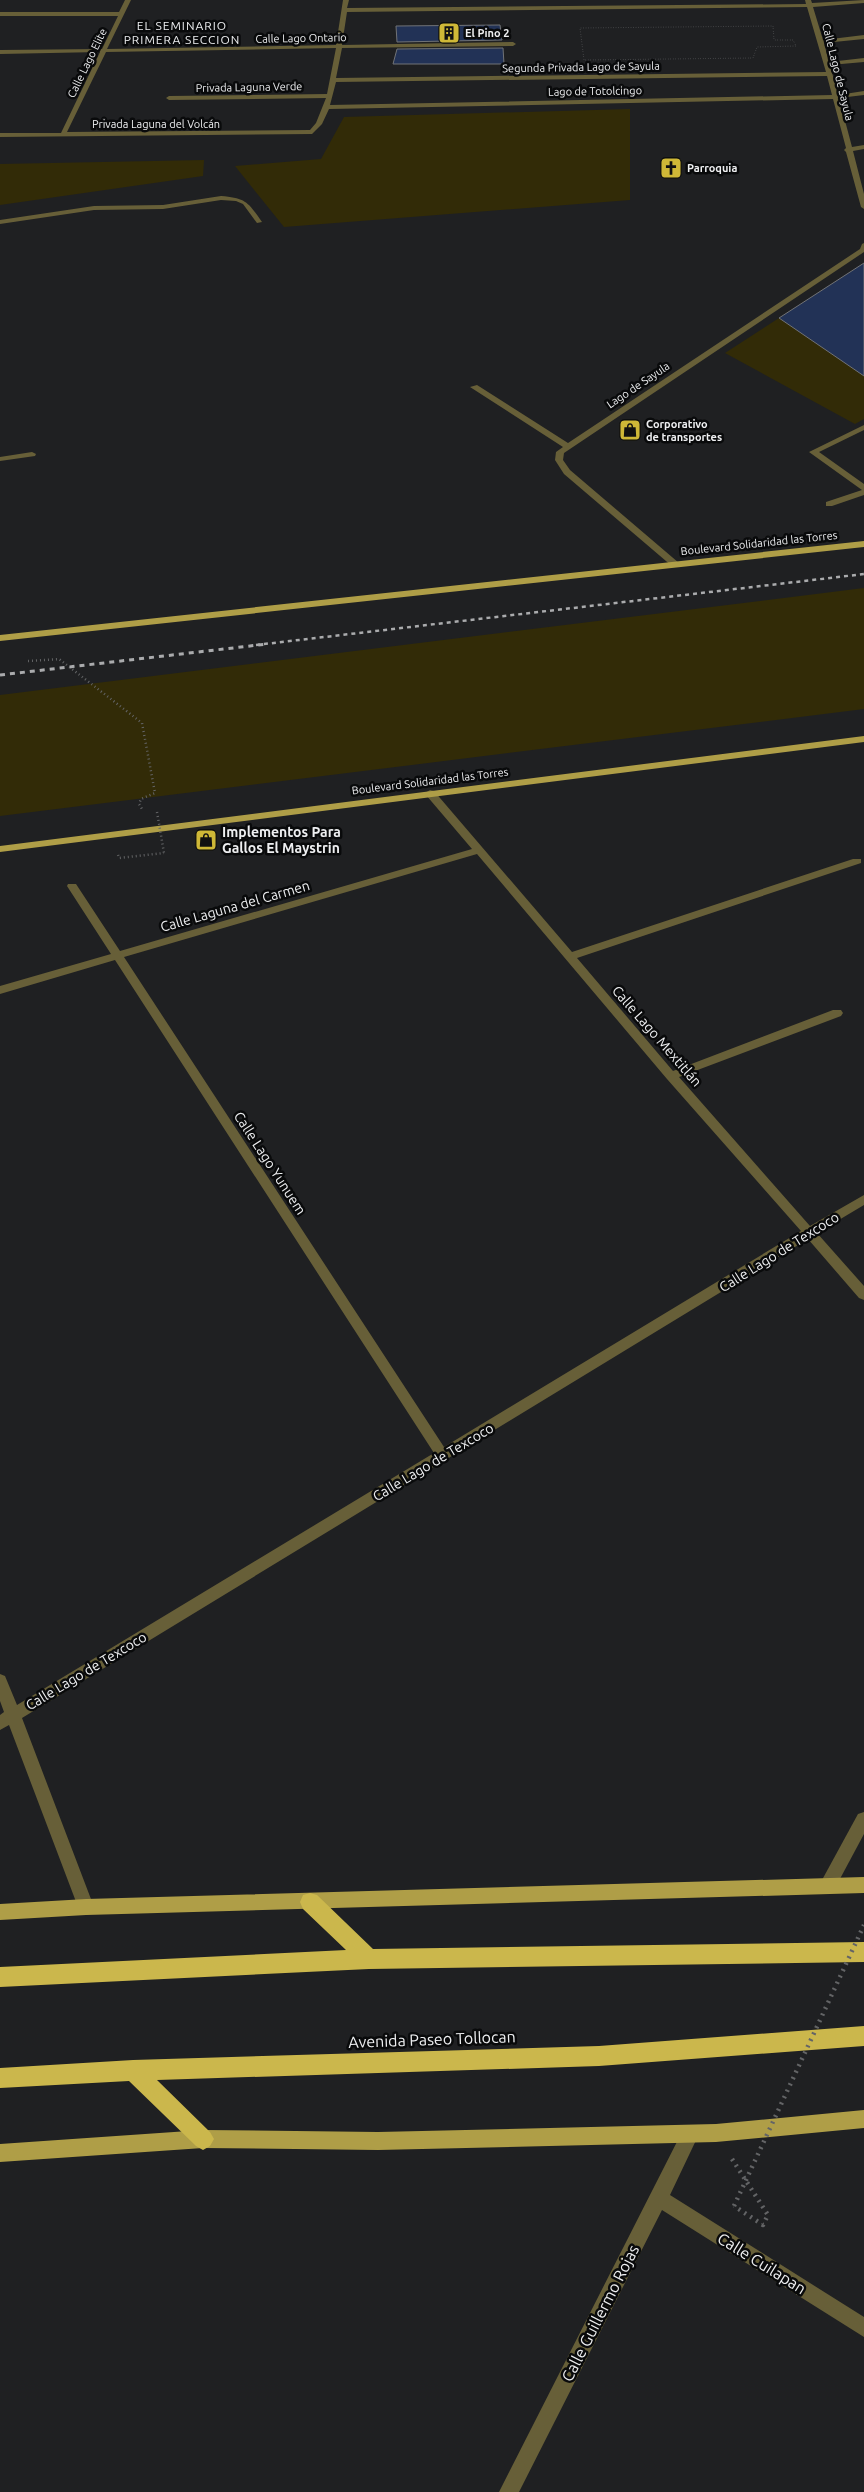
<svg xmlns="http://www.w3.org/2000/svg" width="864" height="2492" font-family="Ubuntu,sans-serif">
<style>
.green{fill:#322b07}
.building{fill:#223256;stroke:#717376}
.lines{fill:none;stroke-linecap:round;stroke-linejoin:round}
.path-far2{stroke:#636466;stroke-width:1;stroke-dasharray:0.5 2;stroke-linecap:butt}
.path-far1{stroke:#636466;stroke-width:2.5;stroke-dasharray:1 3;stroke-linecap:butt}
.path{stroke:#636466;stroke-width:4.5;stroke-dasharray:2 5;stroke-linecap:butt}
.minor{fill:#675f38;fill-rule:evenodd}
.major{fill:#af9e47;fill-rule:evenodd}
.highway{fill:#cbb74c;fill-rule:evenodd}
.rail-far1{stroke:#aaabad;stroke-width:2.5;stroke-dasharray:4 4;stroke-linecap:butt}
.rail{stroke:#aaabad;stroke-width:3;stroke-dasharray:5 5;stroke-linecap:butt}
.path-bridge-far1{stroke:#636466;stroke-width:2.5;stroke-dasharray:1 3;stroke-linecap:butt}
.path-bridge{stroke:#636466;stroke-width:4.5;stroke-dasharray:2 5;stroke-linecap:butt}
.labels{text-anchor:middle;stroke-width:5;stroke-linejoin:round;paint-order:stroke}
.far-poi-label{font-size:11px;font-weight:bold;fill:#eeeff1;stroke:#090a0b;text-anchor:start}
.far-street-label{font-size:11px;fill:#eeeff1;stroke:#090a0b}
.far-neighbourhood-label{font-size:12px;letter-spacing:1px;fill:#eeeff1;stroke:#090a0b}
.poi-label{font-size:14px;font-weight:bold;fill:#eeeff1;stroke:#090a0b;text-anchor:start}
.street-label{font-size:14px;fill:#eeeff1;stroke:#090a0b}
.near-street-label{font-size:16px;fill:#eeeff1;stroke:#090a0b}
</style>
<rect width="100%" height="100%" fill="#1f2022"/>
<g class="green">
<path d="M630,109V200L284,227L235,166L321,159L344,117Z"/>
<path d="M204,160L203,176L0,205V164Z"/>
<path d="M779,318L864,376V419L855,424L725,353Z"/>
<path d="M864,588V709L0,816V695Z"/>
</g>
<g class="building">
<path d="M500,25L502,40L397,42L396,26Z"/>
<path d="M503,48L504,64H393L397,49Z"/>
<path d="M864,263V376L779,318Z"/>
</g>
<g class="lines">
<path class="path-far2" d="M773,26L774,40H793L796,46L757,47L753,58L584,60L580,28Z"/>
<g class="path-far1">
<path d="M28,661L59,659L142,723L155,793L141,799L139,804L142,809"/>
<path d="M118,855L119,858L164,853"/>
</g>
<path class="path" d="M732,2159L768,2215L763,2225L734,2206"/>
<g class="minor">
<path d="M125,0H131L107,49L336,45L343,0H349L347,8L806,4L805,0H811L812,3L864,0V3L813,7L823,40L864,35V39L824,43L829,62L864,58V62L830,65L838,95L864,91V95L839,98L852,147L864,145V149L853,151L864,194V209L861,207L846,152L844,150L846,148L833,99L329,109L322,124L312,134L0,137V133H61L100,52L0,54V50L102,49L118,16H0V12H119ZM807,7L826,72L336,78L342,48L513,46L516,44L513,42L342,45L347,12ZM336,48L327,94L169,96L166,98L169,100L326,98L316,123L310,130L67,132L106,52ZM827,76L832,95L330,105L336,82Z"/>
<path d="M221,196C246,198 248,202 262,222L257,223L243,204L236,201L221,200L163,209L94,210L0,224V220L94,206L163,205Z"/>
<path d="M864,243V252L564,453L563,460L570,470L679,563V567H673L564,474L555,460L556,452L563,447L470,387L477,385L568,443L860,249L862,244Z"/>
<path d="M864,425V430L819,452L864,484V495L832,506H826V502L862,490L809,452Z"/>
<path d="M32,452L36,454L35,456L0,461V457Z"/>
<path d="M430,790L434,791L572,952L853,859H861V863L577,958L673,1071L833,1010H841L843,1013L841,1016L679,1077L810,1226L864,1195V1205L817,1233L864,1286V1300L859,1298L808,1239L22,1718L94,1907L92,1913L86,1915L80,1913L78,1907L9,1725L0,1730V1715L4,1712L0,1701V1674L5,1676L17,1705L434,1453L115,960L0,994V986L111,954L67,886L68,884H76L120,951L472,849L426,795L425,793ZM477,854L667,1079L801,1231L444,1447L124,957Z"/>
<path d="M864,1812V1834L834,1890L828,1893L822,1890L820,1885L822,1880L858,1814Z"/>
<path d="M690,2125L696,2128L699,2134L670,2195L864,2317V2337L662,2210L519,2492H499L684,2128Z"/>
</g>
<g class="major">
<path d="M864,541V547L0,641V635Z"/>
<path d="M864,736V742L0,852V846Z"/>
<path d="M864,1877V1893L86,1915L0,1920V1904L86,1899Z"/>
<path d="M864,2110V2128L716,2142L378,2150L203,2148L0,2162V2144L203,2130L378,2132L716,2124Z"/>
</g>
<g class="highway">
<path d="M310,1893L317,1895L373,1949L864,1942V1962L369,1969L0,1987V1967L346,1950L303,1909L300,1902L303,1895Z"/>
<path d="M864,2026V2046L599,2066L157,2080L210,2132L214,2139L210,2146L203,2150L196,2146L129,2081L0,2088V2068L133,2060L599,2046Z"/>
</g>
<path class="rail-far1" d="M256,645L864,574"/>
<path class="rail" d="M0,675L267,644"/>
<path class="path-bridge-far1" d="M157,812L164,853"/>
<path class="path-bridge" d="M734,2206L864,1925"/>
</g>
<defs>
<g id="building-square" transform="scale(1.125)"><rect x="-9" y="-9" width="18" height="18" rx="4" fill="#cfb837" stroke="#090a0b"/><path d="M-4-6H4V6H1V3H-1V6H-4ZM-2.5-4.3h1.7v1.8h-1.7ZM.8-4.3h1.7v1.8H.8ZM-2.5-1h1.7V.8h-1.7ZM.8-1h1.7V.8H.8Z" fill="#111"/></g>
<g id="church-square" transform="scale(1.125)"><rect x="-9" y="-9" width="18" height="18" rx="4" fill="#cfb837" stroke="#090a0b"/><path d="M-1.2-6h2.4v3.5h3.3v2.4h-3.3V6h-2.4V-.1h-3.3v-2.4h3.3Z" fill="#111"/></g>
<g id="shop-square" transform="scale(1.125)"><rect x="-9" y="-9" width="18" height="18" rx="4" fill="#cfb837" stroke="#090a0b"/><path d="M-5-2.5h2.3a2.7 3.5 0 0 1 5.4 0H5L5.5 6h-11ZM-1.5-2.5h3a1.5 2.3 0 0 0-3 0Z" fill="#111"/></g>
</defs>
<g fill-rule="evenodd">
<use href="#building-square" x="449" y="33"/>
<use href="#church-square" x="671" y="168"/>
<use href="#shop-square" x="630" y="430"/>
<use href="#shop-square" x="206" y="840"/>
</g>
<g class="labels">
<g class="far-poi-label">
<text x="465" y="37">El Pino 2</text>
<text x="687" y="172">Parroquia</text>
<text x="646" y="428">Corporativo<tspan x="646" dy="13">de transportes</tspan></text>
</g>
<g class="far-street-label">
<text transform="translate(301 38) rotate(-1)" y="4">Calle Lago Ontario</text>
<text transform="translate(87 63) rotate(-64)" y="4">Calle Lago Elite</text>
<text transform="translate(581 67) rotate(-1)" y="4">Segunda Privada Lago de Sayula</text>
<text transform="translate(838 72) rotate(76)" y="4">Calle Lago de Sayula</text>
<text transform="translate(249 87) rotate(-1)" y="4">Privada Laguna Verde</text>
<text transform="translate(595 91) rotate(-1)" y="4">Lago de Totolcingo</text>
<text x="156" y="128">Privada Laguna del Volcán</text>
<text transform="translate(638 385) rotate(-34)" y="4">Lago de Sayula</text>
<text transform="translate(759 543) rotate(-6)" y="4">Boulevard Solidaridad las Torres</text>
<text transform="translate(430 781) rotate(-7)" y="4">Boulevard Solidaridad las Torres</text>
</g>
<g class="far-neighbourhood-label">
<text x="182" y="30">EL SEMINARIO<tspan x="182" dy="14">PRIMERA SECCION</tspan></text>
</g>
<g class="poi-label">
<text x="222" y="837">Implementos Para<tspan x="222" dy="16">Gallos El Maystrin</tspan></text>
</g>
<g class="street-label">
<text transform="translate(235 906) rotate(-16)" y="5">Calle Laguna del Carmen</text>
<text transform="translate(657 1036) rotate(49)" y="5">Calle Lago Mextitlán</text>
<text transform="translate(270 1163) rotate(57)" y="5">Calle Lago Yunuem</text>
<text transform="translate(779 1252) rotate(-32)" y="5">Calle Lago de Texcoco</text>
<text transform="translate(433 1462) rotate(-31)" y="5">Calle Lago de Texcoco</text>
<text transform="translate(86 1671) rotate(-31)" y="5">Calle Lago de Texcoco</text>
</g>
<g class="near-street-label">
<text transform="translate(432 2039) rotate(-2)" y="6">Avenida Paseo Tollocan</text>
<text transform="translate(762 2263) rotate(32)" y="6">Calle Cuilapan</text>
<text transform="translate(600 2313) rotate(-63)" y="6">Calle Guillermo Rojas</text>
</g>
</g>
</svg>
